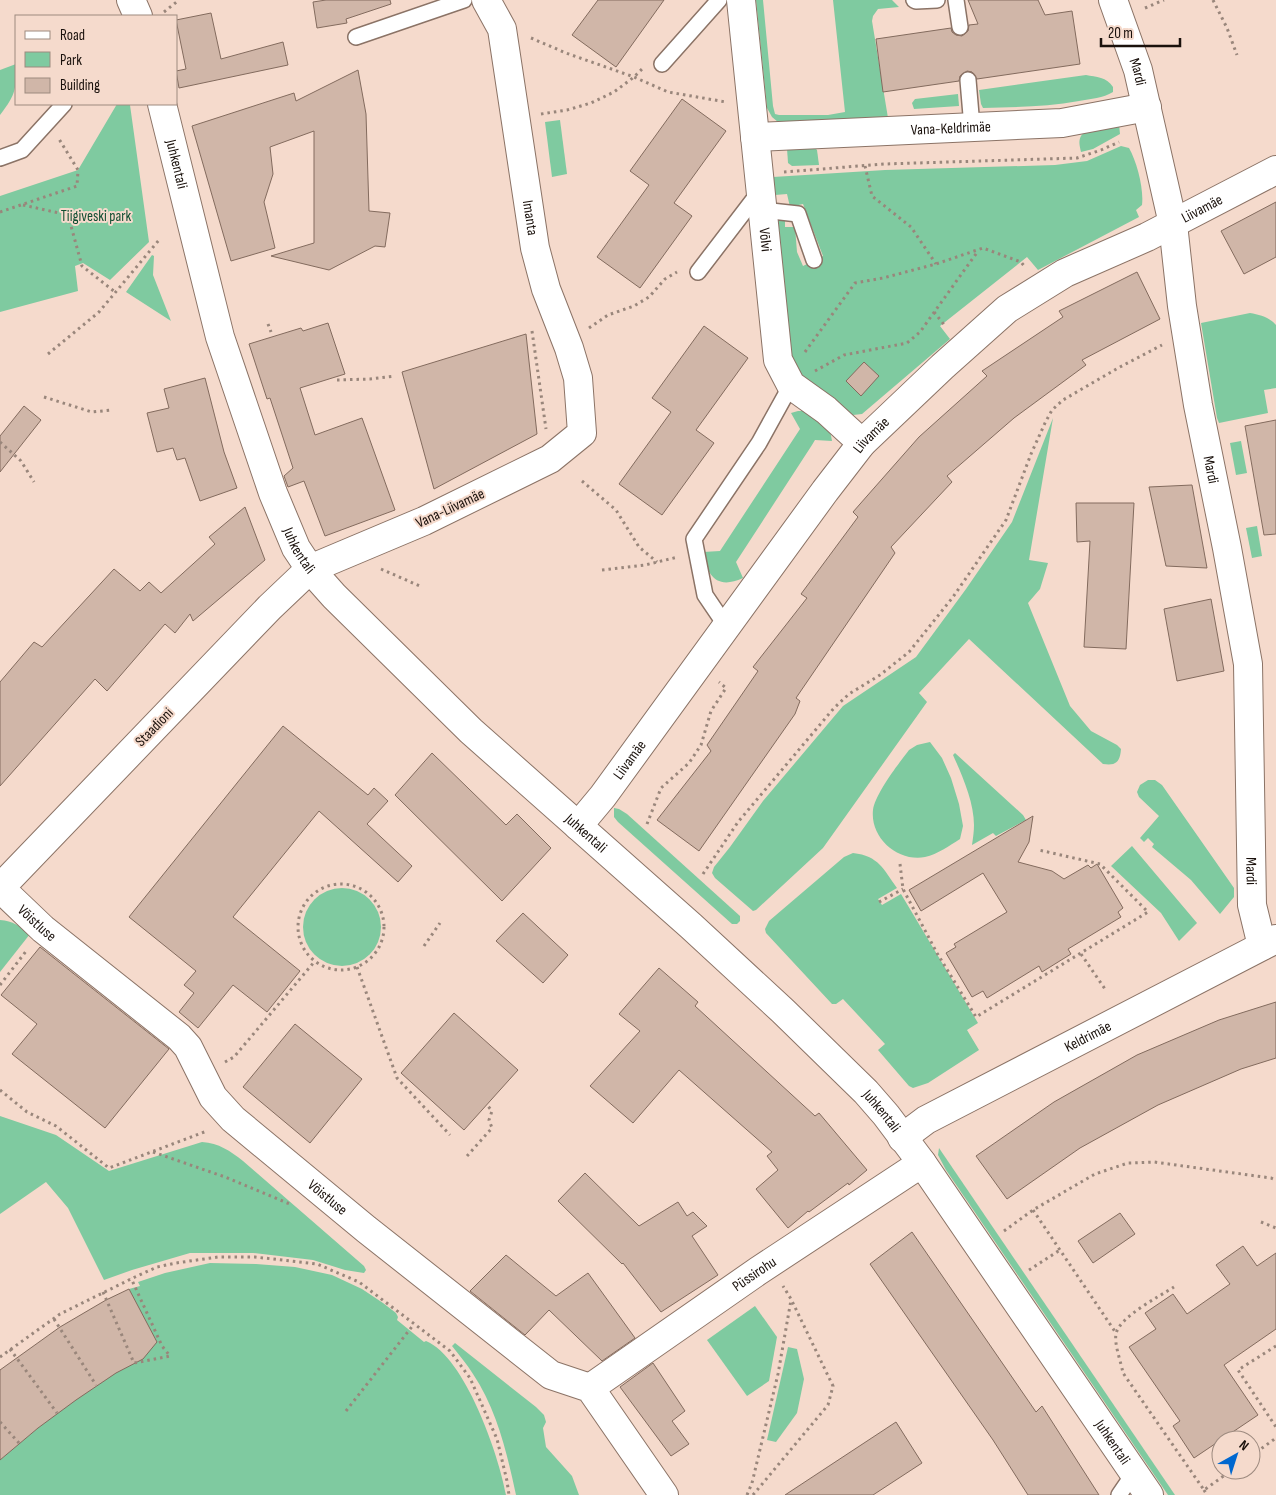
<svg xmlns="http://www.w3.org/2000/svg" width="1276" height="1495" font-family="'Sofia Sans Condensed',sans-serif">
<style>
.green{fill:#7fcaa0}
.building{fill:#d0b6a8;stroke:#836b5e}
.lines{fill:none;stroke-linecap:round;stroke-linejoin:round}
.service-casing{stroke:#8b7366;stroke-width:18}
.minor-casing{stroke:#8b7366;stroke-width:30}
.tertiary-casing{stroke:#8b7366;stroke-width:30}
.path{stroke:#99867b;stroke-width:3;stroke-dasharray:2.5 4;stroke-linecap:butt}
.service{stroke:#fff;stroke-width:15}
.minor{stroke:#fff;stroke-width:28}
.tertiary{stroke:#fff;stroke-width:28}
.labels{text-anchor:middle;stroke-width:4;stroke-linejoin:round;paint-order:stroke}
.street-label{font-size:15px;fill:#1a110c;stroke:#f5dacc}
.park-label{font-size:15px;fill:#104e32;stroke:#f5dacc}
</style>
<rect width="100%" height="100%" fill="#f5dacc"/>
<g class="green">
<path d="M756,0H763L773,106L775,114L779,115H828L845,112L833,0H892L899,7L878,9L873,16L872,21L888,118L778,122L772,117L767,108Z"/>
<path d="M16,64C16,90 16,94 0,115V70Z"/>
<path d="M1086,75C1096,77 1107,77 1113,87V92C1103,98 1091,99 1079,101C1047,107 1015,107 983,108L981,104L979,90Z"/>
<path d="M958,94L959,106L914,109L912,103L915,99Z"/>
<path d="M117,104L130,105L149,242L110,280L83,263L75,266L78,291L0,312V196L78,170Z"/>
<path d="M560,120L567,174L552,177L545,122Z"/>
<path d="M1119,124L1120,134L1093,149L1081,152C1080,147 1078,141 1081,136C1085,129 1110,126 1119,124Z"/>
<path d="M1121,146L1129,148C1137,162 1144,189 1142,205L1136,210L1139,217L1038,270L1027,257L940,326L950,339L862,414L853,415L841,408L793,369L777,219H785V227H795L797,252L803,266L823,256L803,204L790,207L787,194L775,195L773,177L885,170L1055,165L1087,161Z"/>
<path d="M814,147L817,150L819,165L792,166L788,163L787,148Z"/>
<path d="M152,255L154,256L153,275L171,321L126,292Z"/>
<path d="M1250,313C1260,315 1269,317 1276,325V388L1264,390L1268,413L1219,423L1217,418L1201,323Z"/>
<path d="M798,411H808L830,430L832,441L815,440L812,445L736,562L743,578C717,590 707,576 703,552L720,551L800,429L791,413Z"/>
<path d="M1053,418L1029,560L1048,563L1040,589L1028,603L1070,706L1091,731L1117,745L1121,749C1120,762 1116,766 1103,764L969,639L919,693L927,702L823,848L756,910L753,911L715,878L712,873L714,867L730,847L763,801L843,706L916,657L966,589L1012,522Z"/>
<path d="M1241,441L1247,473L1236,475L1230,443Z"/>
<path d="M1257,526L1262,556L1252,558L1246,528Z"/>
<path d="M930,742L942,758L951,778L959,804L963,826L960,839C949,846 938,854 925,857C898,862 870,838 873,810C875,794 899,763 909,750L917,745Z"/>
<path d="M955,753L1023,815L1026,820L996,836L993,833L972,845C973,838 974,831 974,825C974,802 962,775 953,755Z"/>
<path d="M1148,780H1155L1162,785L1234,888V897L1220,914L1191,880L1152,847L1154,844L1148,838L1144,842L1140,838L1159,816L1139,797L1137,792L1140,785Z"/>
<path d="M614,808L619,809L627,814L740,916V921L737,924H732L618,822L614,817Z"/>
<path d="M1132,846L1197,923L1179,941L1161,913L1111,866Z"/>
<path d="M853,853C879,856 883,869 897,888L878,899L882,905L901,894L978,1023L967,1030L979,1050L928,1083L913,1088L909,1086L878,1050L885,1044L843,999L836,1004H832L766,933L765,929L769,921L844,857Z"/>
<circle cx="342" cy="927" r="39"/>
<path d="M0,920C13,921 20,926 30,934L0,972Z"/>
<path d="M0,1116L56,1135L109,1171L202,1142C219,1143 230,1151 243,1161L364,1266L366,1270L364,1273L345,1270L313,1260L253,1253H190L132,1270L104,1280L68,1208L46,1182L0,1214Z"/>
<path d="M939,1148L1175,1495H1168L946,1170L938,1155Z"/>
<path d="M210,1263L256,1264L295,1267L332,1275L362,1289L383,1303L396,1313L398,1317L397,1320L424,1342L426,1341C465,1357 499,1455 506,1495H0V1460C49,1416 103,1380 156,1342L129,1289L140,1286L138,1282L165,1273Z"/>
<path d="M755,1306L777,1337L769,1381L747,1396L707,1340Z"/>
<path d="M455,1343L536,1407L544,1415L546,1422L543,1428L546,1447L572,1476L579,1495H516C507,1453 497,1410 473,1374C467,1364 459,1355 452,1346Z"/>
<path d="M788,1347L797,1349L804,1379L797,1413L776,1442L767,1440Z"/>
</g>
<g class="building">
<path d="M326,0H390L391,4L346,19L347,23L317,28L313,2Z"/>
<path d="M598,0H664L616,67L572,35Z"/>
<path d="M968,0H1038L1045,15L1072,11L1080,64L977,79L972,72L967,71L960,76L959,81L883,92L876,39L951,28L952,32L956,35L962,36L968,31L969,25L978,24Z"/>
<path d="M211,13L221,59L283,42L288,65L179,88L176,71L186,69L176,20Z"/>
<path d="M358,70L366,114L369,211L390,213L385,247L375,246L329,270L271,256L314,243V131L270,147L273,174L264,202L275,248L231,261L192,126L294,93L296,101Z"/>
<path d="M682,99L726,131L674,203L692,216L640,288L597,257L649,185L630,171Z"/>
<path d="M1276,202V257L1244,274L1221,231Z"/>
<path d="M1137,272L1160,319L1082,360L1086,365L1014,418L947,476L952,482L891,547L895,553L796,698L800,701L795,714L699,851L657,820L711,751L707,745L758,671L753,667L807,598L801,594L858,517L853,512L860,504L919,437L987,376L982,371L1063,317L1059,311Z"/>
<path d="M328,323L345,374L300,388L315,435L362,418L395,510L325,536L304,481L288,487L284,476L293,468L270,398L267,399L249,344L301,328L303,331Z"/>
<path d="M704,326L748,358L696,430L714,443L662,515L619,484L671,412L652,398Z"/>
<path d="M526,334L537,434L434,489L402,372Z"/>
<path d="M864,362L879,376L861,396L846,381Z"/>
<path d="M205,378L224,452L237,488L200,501L185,458L177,460L173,448L157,452L147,413L169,408L164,389Z"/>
<path d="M24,406L41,420L0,472V436Z"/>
<path d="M1276,420V534L1264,535L1245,426Z"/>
<path d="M1192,485L1207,568L1166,566L1149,487Z"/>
<path d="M1076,503H1134L1126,649L1084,647L1090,541L1077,542Z"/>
<path d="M245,507L265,560L193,621L190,614L175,633L165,624L107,691L95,679L0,786V682L34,642L42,647L114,569L140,591L149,582L161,593L215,544L209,537Z"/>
<path d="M1211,599L1224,671L1177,681L1164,609Z"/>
<path d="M283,726L368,795L374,788L388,801L367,824L412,866L398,882L319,811L233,917L300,971L267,1012L233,985L198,1028L179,1012L194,993L184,985L196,971L129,917Z"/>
<path d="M432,753L506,825L517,814L551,848L502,901L395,795Z"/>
<path d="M1033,816L1029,842L1018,862L1052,871L1064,879L1088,865L1091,868L1097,864L1123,908L1118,912L1121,917L1068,949L1071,954L1042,972L1039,966L987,998L983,991L972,997L946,953L956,947L954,944L1007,912L983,873L921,911L909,890Z"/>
<path d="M523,913L568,955L543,983L496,941Z"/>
<path d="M40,947L169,1049L105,1128L12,1054L37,1024L1,995Z"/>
<path d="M659,968L698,1002L695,1006L815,1116L819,1113L867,1170L849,1185L848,1183L809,1212L808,1211L788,1228L756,1189L778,1170L767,1156L772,1152L679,1070L633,1123L590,1086L640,1031L619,1014Z"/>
<path d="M1276,1002V1058L1241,1069L1158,1105L1080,1148L1007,1199L976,1156L1054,1102L1137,1055L1219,1020Z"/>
<path d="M454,1013L518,1070L464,1130L401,1073Z"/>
<path d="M295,1024L362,1079L310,1143L243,1087Z"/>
<path d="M585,1173L639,1226L678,1202L687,1216L693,1212L707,1226L692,1236L718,1275L661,1312L623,1263L622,1264L558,1201Z"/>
<path d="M1120,1213L1135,1234L1093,1263L1078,1241Z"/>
<path d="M912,1232L1036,1412L1042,1406L1099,1495H1028L993,1440L870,1264Z"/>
<path d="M1243,1246L1257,1266L1276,1253V1329L1224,1365L1258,1415L1194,1458L1173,1426L1180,1421L1129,1347L1156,1329L1145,1313L1173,1294L1187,1314L1230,1284L1216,1265Z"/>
<path d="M506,1255L556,1296L588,1273L635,1338L602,1361L549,1310L525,1335L470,1291Z"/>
<path d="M129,1289L157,1342L143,1359L116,1373L76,1400L38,1428L0,1460V1370L60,1327L106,1300Z"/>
<path d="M653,1363L685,1411L672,1421L689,1444L671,1456L620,1387Z"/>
<path d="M896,1422L922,1463L873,1495H785Z"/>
</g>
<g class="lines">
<g class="service-casing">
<g id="service">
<path d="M914,0L916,1L937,0"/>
<path d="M956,0L960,27"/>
<path d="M356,37L464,0"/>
<path d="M662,64L719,0"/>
<path d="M968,80L972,127"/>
<path d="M0,158L22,150L64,104"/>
<path d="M762,210L798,214L814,260"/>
<path d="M698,272L760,191"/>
<path d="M726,626L705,595L694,539L759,443L791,385"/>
<path d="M1119,1495L1134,1473"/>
</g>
</g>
<g class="minor-casing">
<g id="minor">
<path id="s1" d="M486,0L502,29L535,248L546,289L569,348L578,378L582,433L550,459L424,521L310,569L270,607L0,888L43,929L179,1037L188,1047L213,1097L233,1119L366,1229L551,1375L590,1388L664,1495"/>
<path id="s2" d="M741,0L778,360L791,385L826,410L862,443"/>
<path id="s3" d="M1113,0L1138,70L1173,224L1182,306L1198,405L1227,548L1248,664L1252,905L1262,946"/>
<path id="s4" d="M755,137L1062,123L1147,107"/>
<path id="s5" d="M578,826L603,796L825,491L862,443L942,367L1007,309L1065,273L1147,237L1276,170"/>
<path id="s6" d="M902,1138L926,1120L1276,939"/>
<path id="s7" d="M590,1388L758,1271L922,1163"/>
</g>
</g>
<g class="tertiary-casing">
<g id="tertiary">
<path d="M131,0L138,16"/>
<path id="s8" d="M162,104L220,337L273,493L296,548L310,569L334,596L471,731L691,926L783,1011L866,1092L886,1115L922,1163L1149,1495"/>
</g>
</g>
<g class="path">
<path d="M1213,0L1227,28L1237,55"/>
<path d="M1145,8L1164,0"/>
<path d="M164,12L179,0"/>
<path d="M531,38L566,53L634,77L668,92L726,102"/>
<path d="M541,114L567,110L591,103L614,92L634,77L642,69"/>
<path d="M865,166L872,196L911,227L936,264"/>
<path d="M784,172L884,164L1077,158L1101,150L1119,142"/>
<path d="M23,205L68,215L82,266L115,292"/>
<path d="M0,212L77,186L78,170L59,139"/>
<path d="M934,312L946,327"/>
<path d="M268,324L271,332"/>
<path d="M589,328L608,315L634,306L649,297L665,279L677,272"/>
<path d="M532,331L546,429"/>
<path d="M805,352L855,283L883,278L936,264L983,248L1021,262L1025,267"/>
<path d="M48,354L99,312L159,240"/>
<path d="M815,371L844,355L907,343L920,332L978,251"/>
<path d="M337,380L370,379L395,376"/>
<path d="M44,397L92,412L112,410"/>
<path d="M0,442L21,461L34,482"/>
<path d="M582,481L616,510L639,547L657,562"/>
<path d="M381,569L422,587"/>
<path d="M602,570L645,565L678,557"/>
<path d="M647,824L661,788L689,763L701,745L711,711L726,688L719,682"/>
<path d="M900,864L903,889L937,953L976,1017L1148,912L1100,864L1039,850"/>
<path d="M703,874L738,822L834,708L849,694L880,675L909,652L953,597L1006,520L1031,454L1045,423L1052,410L1063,400L1118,368L1162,345"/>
<circle cx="341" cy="927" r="43"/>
<path d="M879,902L903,889"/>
<path d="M424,946L440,923"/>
<path d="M1081,954L1105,989"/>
<path d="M357,967L397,1078L450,1135"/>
<path d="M0,985L27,950"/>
<path d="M225,1062L234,1057L315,961"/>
<path d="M0,1090L27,1112L56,1126L109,1168L207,1131"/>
<path d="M153,1152L225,1177L292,1205"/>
<path d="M467,1156L492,1128L489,1120L492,1111L487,1105"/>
<path d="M1033,1210L1116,1333"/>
<path d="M1261,1222L1276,1228"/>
<path d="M1004,1231L1033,1210L1095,1174L1128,1163L1154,1162L1271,1178L1276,1180"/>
<path d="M1029,1270L1060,1250"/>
<path d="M1174,1287C1160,1296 1119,1317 1116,1334C1114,1344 1121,1362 1123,1373L1204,1490L1232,1470"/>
<path d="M103,1292L134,1363L170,1356L162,1346L131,1278"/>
<path d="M54,1319L96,1385"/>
<path d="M1276,1346L1238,1370L1276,1427"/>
<path d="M10,1349L57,1413"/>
<path d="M0,1357L60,1314L135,1277L157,1267L176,1263L218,1257H255L317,1264L359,1282L450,1351L470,1378L497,1439L507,1481L509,1495"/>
<path d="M346,1411L414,1324"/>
<path d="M0,1422L19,1443"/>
<path d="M1251,1456L1276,1438"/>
<path d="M1204,1490L1207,1495"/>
<path d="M747,1495L752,1483L778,1374L791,1300"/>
<path d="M753,1495L828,1405L833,1386L791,1299L783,1286"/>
</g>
<use href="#service" class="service"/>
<use href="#minor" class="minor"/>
<use href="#tertiary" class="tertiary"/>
</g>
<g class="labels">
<g class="street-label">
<text dy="5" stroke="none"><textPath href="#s3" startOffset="76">Mardi</textPath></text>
<text dy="5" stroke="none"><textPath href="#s4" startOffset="196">Vana-Keldrimäe</textPath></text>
<text dy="5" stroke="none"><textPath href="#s8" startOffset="62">Juhkentali</textPath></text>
<text dy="5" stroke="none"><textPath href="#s5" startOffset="894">Liivamäe</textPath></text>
<text dy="5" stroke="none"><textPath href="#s1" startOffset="224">Imanta</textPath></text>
<text dy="5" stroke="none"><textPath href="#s2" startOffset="241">Võlvi</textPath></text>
<text dy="5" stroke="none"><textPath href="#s5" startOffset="489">Liivamäe</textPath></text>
<text dy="5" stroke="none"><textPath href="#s3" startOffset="481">Mardi</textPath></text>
<text transform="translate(450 508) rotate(-25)" y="5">Vana-Liivamäe</text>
<text dy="5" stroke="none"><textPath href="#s8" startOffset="468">Juhkentali</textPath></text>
<text transform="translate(154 727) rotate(-46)" y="5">Staadioni</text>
<text dy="5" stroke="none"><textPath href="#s5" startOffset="84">Liivamäe</textPath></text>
<text dy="5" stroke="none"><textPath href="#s8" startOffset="872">Juhkentali</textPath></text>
<text dy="5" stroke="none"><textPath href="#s3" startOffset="886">Mardi</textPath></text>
<text dy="5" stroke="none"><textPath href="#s1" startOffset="1248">Võistluse</textPath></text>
<text dy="5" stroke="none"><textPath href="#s6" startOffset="212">Keldrimäe</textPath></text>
<text dy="5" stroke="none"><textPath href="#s8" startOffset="1278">Juhkentali</textPath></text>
<text dy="5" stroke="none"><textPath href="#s1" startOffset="1652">Võistluse</textPath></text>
<text dy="5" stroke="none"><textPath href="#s7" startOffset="200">Püssirohu</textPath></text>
<text dy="5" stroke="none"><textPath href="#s8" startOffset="1682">Juhkentali</textPath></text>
</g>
<g class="park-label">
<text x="96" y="221">Tiigiveski park</text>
</g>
</g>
<rect x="15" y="15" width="162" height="90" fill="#f5dacc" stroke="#9d8a7f"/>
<rect x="25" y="31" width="25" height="8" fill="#ffffff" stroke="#9d8a7f"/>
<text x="60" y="40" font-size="15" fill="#1a110c">Road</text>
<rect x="25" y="52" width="25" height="15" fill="#7fcaa0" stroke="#9d8a7f"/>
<text x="60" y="65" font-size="15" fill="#1a110c">Park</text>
<rect x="25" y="78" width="25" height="15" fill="#d0b6a8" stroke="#9d8a7f"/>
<text x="60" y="90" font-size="15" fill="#1a110c">Building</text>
<g transform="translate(1236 1455) rotate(39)"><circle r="24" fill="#f5dacc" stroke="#9d8a7f"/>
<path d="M0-4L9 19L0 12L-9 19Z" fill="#0068d0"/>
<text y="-8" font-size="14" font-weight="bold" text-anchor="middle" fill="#1a110c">N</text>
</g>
<path d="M1101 38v8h79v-8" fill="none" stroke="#1a110c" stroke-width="2.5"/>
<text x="1108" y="38" font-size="15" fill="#1a110c" stroke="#f5dacc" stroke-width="4" paint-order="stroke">20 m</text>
</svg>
